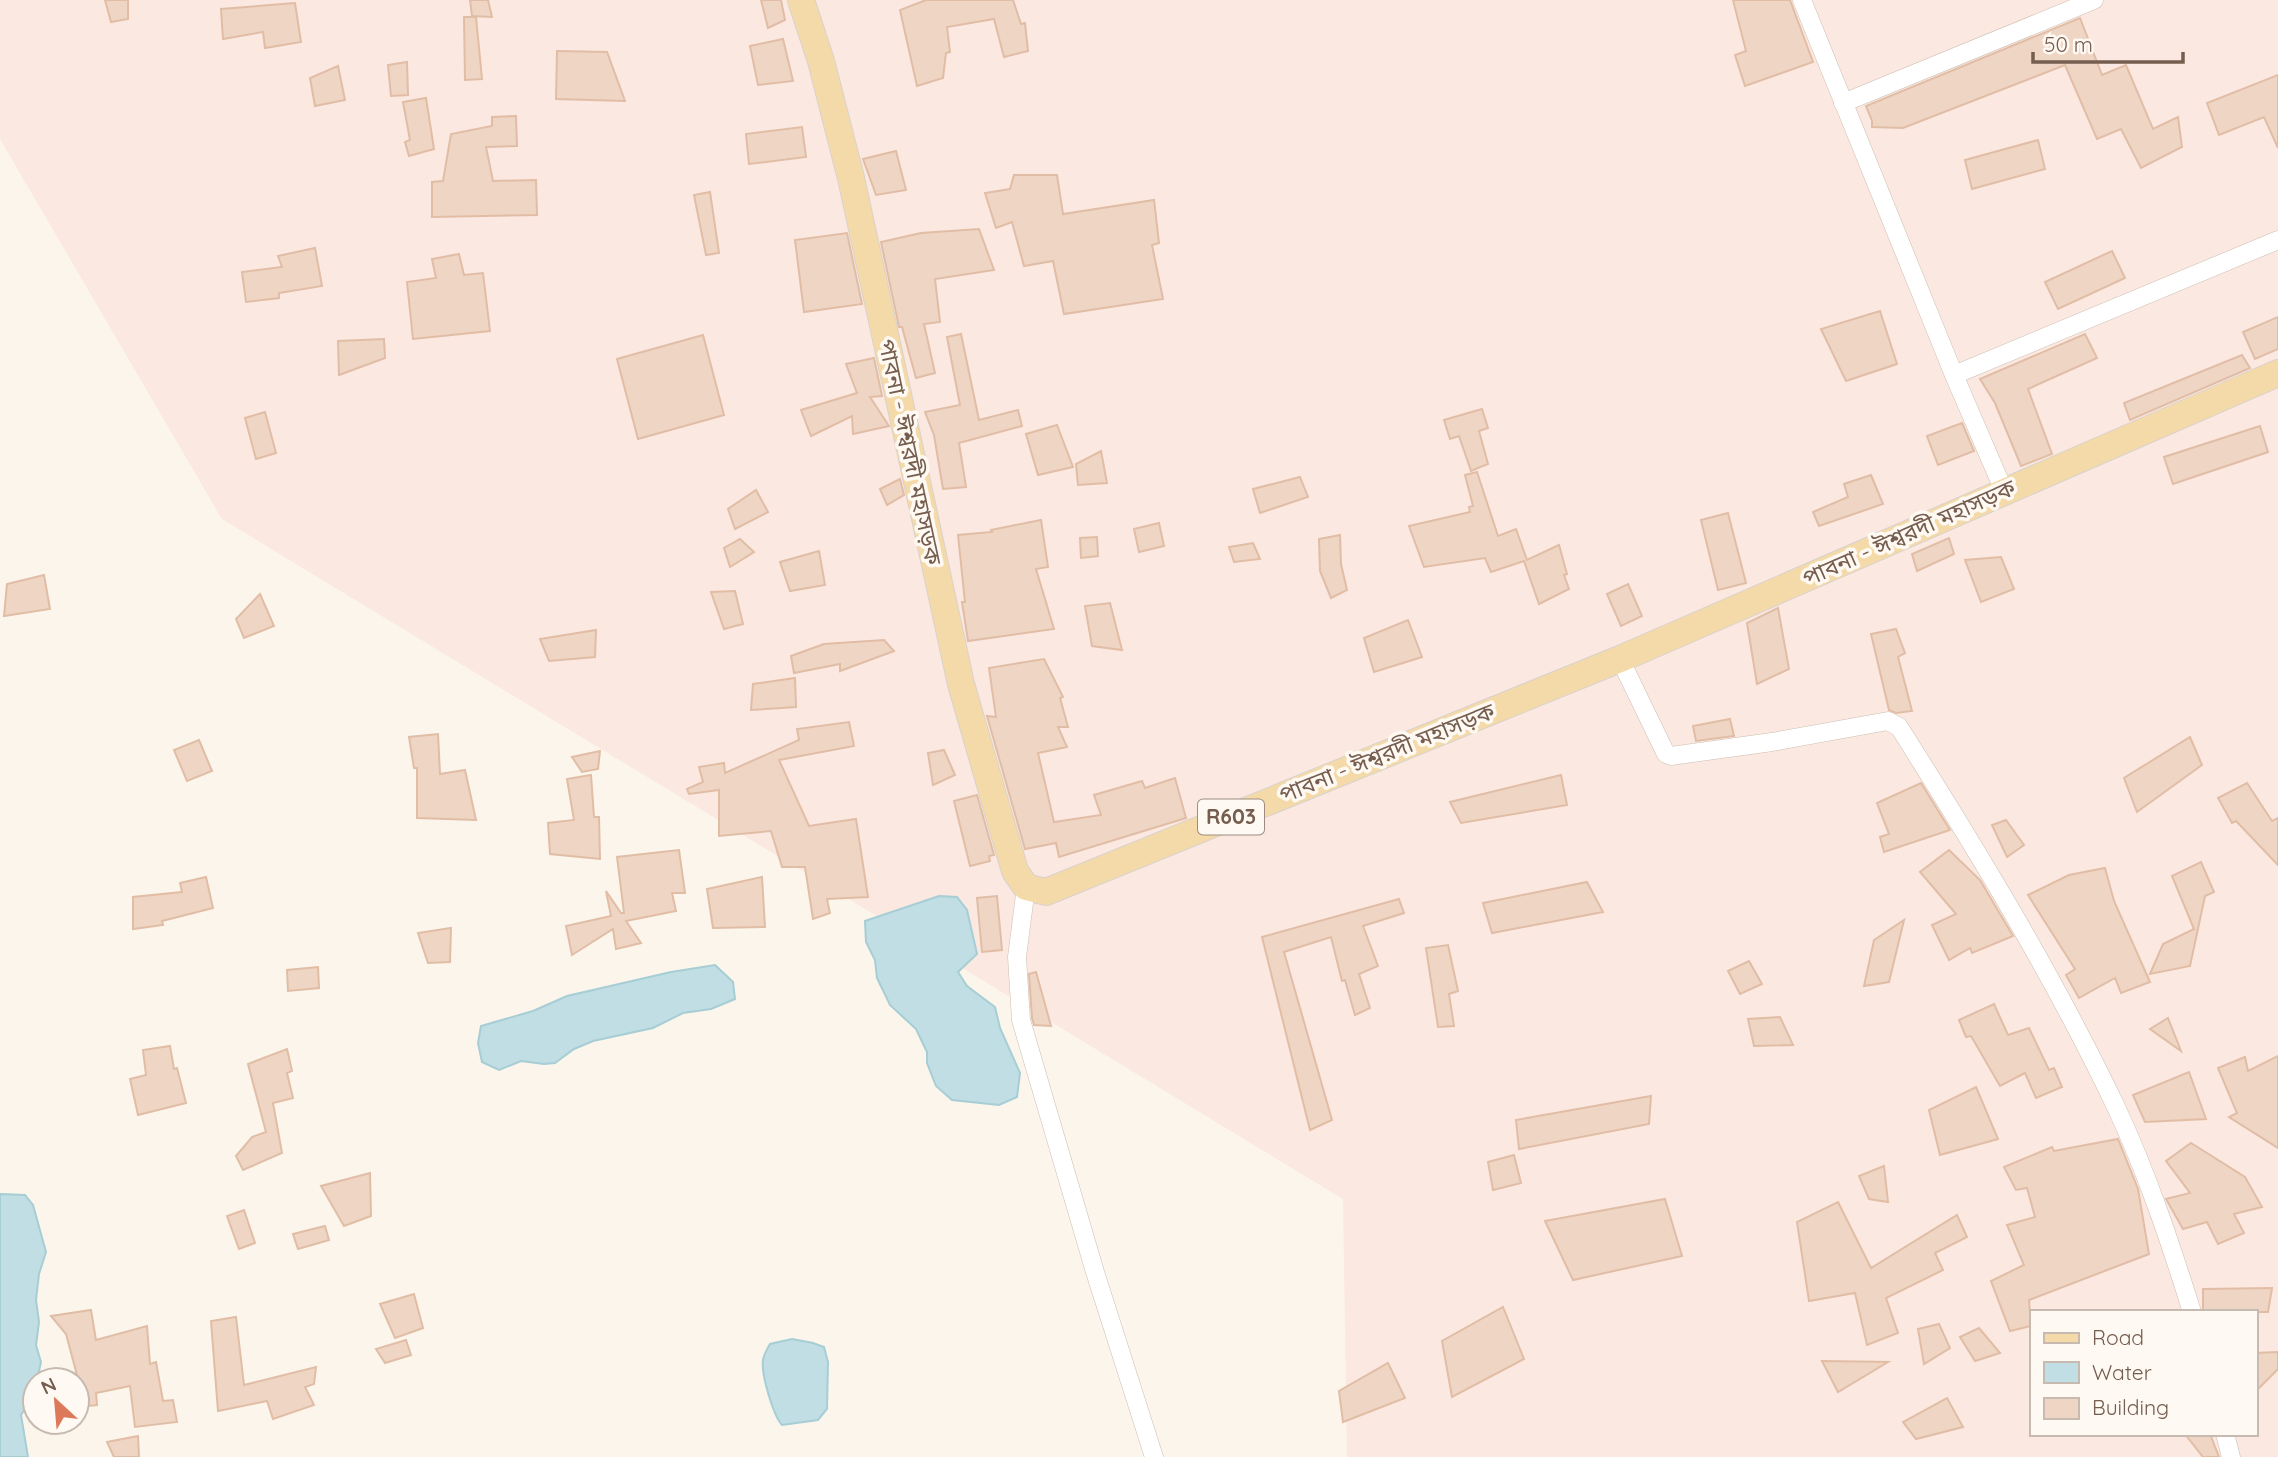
<svg xmlns="http://www.w3.org/2000/svg" width="2278" height="1457" font-family="Quicksand,'Noto Sans Bengali',sans-serif">
<style>
.commercial{fill:#fbe8e0;fill-rule:evenodd}
.water{fill:#c0dee4;stroke:#a7cdd5;stroke-width:2}
.building{fill:#efd6c4;stroke:#e1bda6;stroke-width:2}
.lines{fill:none;stroke-linecap:round;stroke-linejoin:round}
.street-casing{stroke:#cdbeb1;stroke-width:19}
.primary-casing{stroke:#d8d2ce;stroke-width:28}
.street{stroke:#fff;stroke-width:18}
.primary{stroke:#f5daa9;stroke-width:26}
.labels{text-anchor:middle;stroke-width:7;stroke-linejoin:round;paint-order:stroke}
.shield{fill:#fef9f2;stroke:#9e8c80;stroke-width:2}
.shield-label{font-size:21px;font-weight:bold;fill:#755d4f}
.street-label{font-size:23px;fill:#755d4f;stroke:#fef9f2}
</style>
<rect width="100%" height="100%" fill="#fbf5eb"/>
<path class="commercial" d="M0,0H2278V1457H1347L1343,1199L222,519L0,139ZM2031,1312H2255V1434H2031Z"/>
<g class="water">
<path d="M939,896L957,897L967,910L977,954L958,972L967,986L995,1007L1000,1028L1020,1073L1017,1097L999,1105L952,1100L936,1086L927,1063V1052L916,1029L890,1005L877,978L875,960L866,942L865,921Z"/>
<path d="M715,965L733,982L735,999L711,1009L683,1013L653,1028L593,1041L574,1049L555,1063L544,1064L521,1061L499,1070L482,1062L478,1043L481,1026L533,1011L567,996L671,972Z"/>
<path d="M0,1194L25,1195L33,1205L46,1252L39,1274L36,1300L39,1322L36,1345L41,1362L37,1380H35V1393L21,1415L28,1457H0Z"/>
<path d="M792,1339L813,1343L824,1347L828,1362L827,1409L818,1420L782,1425C773,1415 761,1374 763,1360C764,1354 767,1349 770,1344Z"/>
</g>
<g class="building">
<path d="M105,0H128V19L111,22Z"/>
<path d="M470,0H488L492,17L472,16Z"/>
<path d="M761,0H781L785,20L768,28Z"/>
<path d="M926,0H1013L1021,24L1025,23L1028,51L1004,57L994,19L947,27L950,52L946,53L943,78L917,86L900,10Z"/>
<path d="M1733,0H1790L1813,62L1745,86L1735,55L1746,51Z"/>
<path d="M295,3L301,42L265,48L263,32L223,39L221,9Z"/>
<path d="M464,17H476L482,79L465,80Z"/>
<path d="M2080,18L2102,75L2126,65L2153,129L2178,117L2182,147L2141,168L2121,129L2097,139L2065,65L1903,128L1872,127V121L1866,106Z"/>
<path d="M783,39L793,81L758,85L750,46Z"/>
<path d="M557,51L607,52L625,101L556,99Z"/>
<path d="M407,62L408,95L391,96L388,65Z"/>
<path d="M338,66L345,100L315,106L310,78Z"/>
<path d="M2278,75V148L2264,117L2219,135L2207,103Z"/>
<path d="M426,98L434,149L409,156L405,142L410,140L403,102Z"/>
<path d="M516,116L517,146L486,147L493,181L536,180L537,215L432,217V182L443,181L451,134L492,126V117Z"/>
<path d="M802,127L806,157L749,164L746,134Z"/>
<path d="M2038,140L2045,169L1972,189L1965,160Z"/>
<path d="M896,151L906,190L876,195L863,159Z"/>
<path d="M1014,175H1057L1063,214L1154,200L1159,243L1152,245L1163,299L1064,314L1053,261L1024,266L1012,222L996,228L985,193L1010,189Z"/>
<path d="M710,192L719,253L706,255L694,195Z"/>
<path d="M979,229L994,270L935,279L940,322L924,324L935,373L916,378L902,327H899L881,242L921,233Z"/>
<path d="M847,233L862,304L804,312L795,240Z"/>
<path d="M315,248L322,286L279,293V298L246,302L242,272L282,267L278,256Z"/>
<path d="M2112,251L2125,278L2058,309L2045,282Z"/>
<path d="M459,254L464,275L483,273L490,331L413,339L407,282L436,278L432,259Z"/>
<path d="M1880,311L1897,364L1846,381L1821,329Z"/>
<path d="M2278,317V349L2255,359L2243,332Z"/>
<path d="M961,334L979,420L1018,410L1022,426L959,443L966,487L943,489L934,435L925,412L960,405L947,337Z"/>
<path d="M2085,334L2097,358L2028,389L2052,454L2021,466L1995,403L1980,379Z"/>
<path d="M703,335L724,415L638,439L617,359Z"/>
<path d="M384,339L385,358L339,375L338,341Z"/>
<path d="M2242,355L2250,368L2130,420L2124,403Z"/>
<path d="M874,358L882,396L870,397L889,426L853,434L852,416L811,436L801,410L857,393L846,364Z"/>
<path d="M1482,409L1488,428L1479,431L1488,464L1471,471L1459,436L1450,439L1444,420Z"/>
<path d="M265,412L276,453L256,459L245,418Z"/>
<path d="M1962,423L1974,451L1938,465L1927,436Z"/>
<path d="M1057,425L1073,467L1038,475L1026,434Z"/>
<path d="M2260,426L2268,452L2173,484L2164,457Z"/>
<path d="M1101,451L1107,483L1078,485L1076,464Z"/>
<path d="M1477,472L1498,536L1516,529L1527,560L1559,545L1567,574L1564,575L1569,589L1539,604L1524,561L1491,572L1485,558L1424,567L1409,526L1470,512L1469,507L1473,506L1465,475Z"/>
<path d="M1871,475L1883,504L1819,526L1813,512L1848,497L1844,484Z"/>
<path d="M1300,477L1308,497L1260,513L1253,489Z"/>
<path d="M900,479L904,495L887,505L880,489Z"/>
<path d="M756,490L768,512L735,529L728,509Z"/>
<path d="M1728,513L1746,583L1718,590L1701,520Z"/>
<path d="M1041,520L1048,567L1036,569L1054,629L968,641L962,602H965L958,535L992,532L991,530Z"/>
<path d="M1159,523L1164,546L1139,552L1134,529Z"/>
<path d="M1340,535L1341,564L1347,590L1331,598L1320,571L1319,539Z"/>
<path d="M1097,537L1098,556L1081,558L1080,538Z"/>
<path d="M1949,538L1954,554L1917,571L1912,554Z"/>
<path d="M740,539L754,552L730,567L724,548Z"/>
<path d="M1253,543L1260,559L1234,562L1229,547Z"/>
<path d="M819,551L825,585L790,591L780,562Z"/>
<path d="M2001,557L2014,589L1981,602L1965,560Z"/>
<path d="M44,575L50,609L4,616L7,584Z"/>
<path d="M1628,584L1642,616L1621,626L1607,594Z"/>
<path d="M735,591L743,624L724,629L711,592Z"/>
<path d="M260,594L274,626L244,638L236,619Z"/>
<path d="M1110,603L1122,650L1092,646L1085,606Z"/>
<path d="M1778,608L1789,669L1757,684L1747,623Z"/>
<path d="M1408,620L1422,657L1374,672L1364,638Z"/>
<path d="M1896,629L1905,653L1898,657L1912,711L1896,713L1889,710L1871,634Z"/>
<path d="M596,630L595,657L549,661L540,639Z"/>
<path d="M884,640L894,651L840,671V664L794,673L791,656L824,644Z"/>
<path d="M1044,659L1063,697L1060,698L1068,727H1058L1067,747L1038,753L1054,822L1101,815L1094,795L1142,781L1145,788L1175,778L1186,818L1059,857L1056,843L1025,849L987,716L996,717L989,668Z"/>
<path d="M795,678L796,707L751,710L753,684Z"/>
<path d="M1730,719L1734,736L1696,741L1693,726Z"/>
<path d="M849,722L854,746L779,760L809,826L856,819L868,897L827,899L830,913L813,919L805,867H782L771,831L719,836V790L689,794L687,789L703,782L699,767L724,763L725,773L799,740L797,729Z"/>
<path d="M438,734L440,774L465,770L476,820L417,818V768H414L409,737Z"/>
<path d="M2190,737L2202,765L2137,812L2124,778Z"/>
<path d="M199,740L212,771L187,781L174,750Z"/>
<path d="M944,750L955,775L933,785L928,753Z"/>
<path d="M600,751L598,769L582,772L572,757Z"/>
<path d="M591,775L594,817H599L600,859L550,854L548,823L574,820L567,779Z"/>
<path d="M1561,775L1567,805L1461,823L1450,802Z"/>
<path d="M1921,783L1950,830L1884,852L1880,837L1889,834L1877,803Z"/>
<path d="M2247,783L2272,821L2278,818V865L2236,821L2232,823L2218,798Z"/>
<path d="M977,795L994,855L989,856L990,861L970,866L954,801Z"/>
<path d="M2006,820L2024,845L2007,857L1992,825Z"/>
<path d="M679,850L685,893H672L676,911L626,921L641,943L616,949L613,929L572,955L566,926L611,916L606,891L621,913H624L617,857Z"/>
<path d="M1949,850L1980,880L2013,936L1972,953L1970,948L1949,960L1932,925L1956,914L1920,872Z"/>
<path d="M2201,862L2214,892L2205,896L2190,966L2150,974L2163,944L2194,929L2172,876Z"/>
<path d="M2105,868L2114,901L2150,982L2121,993L2115,978L2079,998L2066,975L2075,969L2028,895L2069,875Z"/>
<path d="M206,877L213,908L162,921L163,925L133,929V897L182,892L180,883Z"/>
<path d="M762,877L765,927L713,928L707,889Z"/>
<path d="M1587,882L1603,912L1492,933L1483,903Z"/>
<path d="M997,896L1002,950L982,952L977,898Z"/>
<path d="M1399,899L1404,913L1363,926L1378,966L1359,974L1370,1008L1355,1015L1345,980L1342,981L1331,937L1284,952L1332,1120L1310,1130L1262,937Z"/>
<path d="M1904,920L1889,982L1864,986L1874,940Z"/>
<path d="M451,928L450,962L428,963L418,933Z"/>
<path d="M1448,945L1458,991L1449,994L1454,1026L1438,1027L1426,948Z"/>
<path d="M1749,961L1762,984L1740,994L1728,971Z"/>
<path d="M318,967L319,988L288,991L287,970Z"/>
<path d="M1036,972L1051,1026L1034,1025L1032,1018L1029,974Z"/>
<path d="M1994,1004L2008,1035L2029,1028L2049,1070L2054,1068L2062,1087L2036,1098L2025,1073L2000,1086L1971,1036L1966,1037L1959,1020Z"/>
<path d="M1780,1017L1793,1045L1754,1046L1748,1019Z"/>
<path d="M2168,1018L2181,1051L2150,1029Z"/>
<path d="M170,1046L174,1069L177,1068L186,1103L138,1115L130,1079L146,1075L143,1050Z"/>
<path d="M287,1049L292,1071L287,1073L293,1098L273,1103L282,1153L243,1170L236,1156L252,1137L266,1132L248,1064Z"/>
<path d="M2278,1056V1148L2229,1117L2237,1113L2218,1068L2245,1057L2248,1071Z"/>
<path d="M2189,1072L2206,1119L2145,1122L2133,1095Z"/>
<path d="M1976,1087L1998,1139L1940,1155L1929,1110Z"/>
<path d="M1651,1096L1649,1124L1519,1149L1516,1120Z"/>
<path d="M2118,1139L2138,1189L2149,1254L2029,1300L2031,1326L2010,1331L1991,1281L2024,1265L2007,1225L2035,1217L2027,1188L2016,1190L2004,1167L2052,1147L2054,1151Z"/>
<path d="M2191,1143L2245,1177L2262,1207L2234,1214L2244,1233L2218,1244L2207,1222L2183,1229L2166,1199L2190,1193L2166,1161Z"/>
<path d="M1514,1155L1521,1183L1493,1190L1488,1162Z"/>
<path d="M1884,1166L1888,1202L1869,1199L1859,1176Z"/>
<path d="M370,1173L371,1216L344,1226L321,1186Z"/>
<path d="M1665,1199L1682,1256L1573,1280L1545,1221Z"/>
<path d="M1838,1202L1871,1268L1957,1215L1967,1237L1935,1253L1943,1270L1886,1298L1898,1333L1867,1345L1855,1293L1809,1301L1797,1222Z"/>
<path d="M244,1210L255,1243L239,1249L227,1216Z"/>
<path d="M325,1226L329,1240L298,1249L293,1234Z"/>
<path d="M2272,1288L2268,1312H2203V1289Z"/>
<path d="M414,1294L423,1328L395,1338L380,1304Z"/>
<path d="M1503,1307L1524,1359L1452,1397L1442,1341Z"/>
<path d="M91,1310L96,1340L147,1326L150,1364L156,1362L163,1401L173,1400L177,1422L135,1427L130,1386L96,1393L97,1405L77,1407V1375L66,1334L51,1316Z"/>
<path d="M236,1317L244,1385L316,1367L314,1384L305,1387L314,1405L273,1419L267,1401L218,1411L211,1321Z"/>
<path d="M1939,1324L1950,1348L1924,1364L1918,1329Z"/>
<path d="M1979,1328L2000,1353L1975,1361L1960,1337Z"/>
<path d="M406,1340L411,1355L385,1363L376,1349Z"/>
<path d="M2278,1352V1369L2255,1392V1353Z"/>
<path d="M1822,1361L1888,1362L1838,1392Z"/>
<path d="M1388,1363L1405,1398L1343,1422L1339,1391Z"/>
<path d="M1947,1398L1963,1427L1916,1439L1903,1422Z"/>
<path d="M2185,1434H2210L2219,1457H2203Z"/>
<path d="M138,1436L139,1457H114L107,1442Z"/>
</g>
<g class="lines">
<g class="street-casing">
<g id="street">
<path d="M1802,0L1954,375L2004,491"/>
<path d="M1843,103L2094,0"/>
<path d="M1954,375L2278,240"/>
<path d="M1620,659L1666,754L1671,756L1772,742L1888,721L1899,727C1977,850 2053,975 2116,1107C2147,1173 2170,1242 2192,1312"/>
<path d="M1026,887L1017,957L1021,1020L1095,1272L1154,1457"/>
<path d="M2225,1434L2231,1457"/>
</g>
</g>
<g class="primary-casing">
<path id="primary" d="M801,0L821,61L851,178L961,684L1015,871L1026,887L1046,892L1620,659L2278,373"/>
</g>
<use href="#street" class="street"/>
<use href="#primary" class="primary"/>
</g>
<g class="labels">
<rect class="shield" x="1198" y="799.5" width="66" height="35" rx="5"/>
<g class="shield-label">
<text x="1231" y="824">R603</text>
</g>
<g class="street-label">
<text transform="translate(910 452) rotate(78)" y="8">পাবনা - ঈশ্বরদী মহাসড়ক</text>
<text transform="translate(1909 533) rotate(-24)" y="8">পাবনা - ঈশ্বরদী মহাসড়ক</text>
<text transform="translate(1387 753) rotate(-22)" y="8">পাবনা - ঈশ্বরদী মহাসড়ক</text>
</g>
</g>
<rect x="2030" y="1310" width="228" height="126" fill="#fef9f2" stroke="#c7bbb1" stroke-width="2"/>
<rect x="2044" y="1333" width="35" height="10" fill="#f5daa9" stroke="#c7bbb1" stroke-width="2"/>
<text x="2092" y="1345" font-size="21" fill="#755d4f">Road</text>
<rect x="2044" y="1362" width="35" height="21" fill="#c0dee4" stroke="#c7bbb1" stroke-width="2"/>
<text x="2092" y="1380" font-size="21" fill="#755d4f">Water</text>
<rect x="2044" y="1398" width="35" height="21" fill="#efd6c4" stroke="#c7bbb1" stroke-width="2"/>
<text x="2092" y="1415" font-size="21" fill="#755d4f">Building</text>
<g transform="translate(56 1401) rotate(334)"><circle r="33" fill="#fef9f2" stroke="#c7bbb1" stroke-width="2"/>
<path d="M0-5L12 26L0 18L-12 26Z" fill="#dc795a"/>
<text y="-10" font-size="19" font-weight="bold" text-anchor="middle" fill="#755d4f">N</text>
</g>
<path d="M2033 52v10h150v-10" fill="none" stroke="#755d4f" stroke-width="3.5"/>
<text x="2044" y="52" font-size="21" fill="#755d4f" stroke="#fef9f2" stroke-width="5" paint-order="stroke">50 m</text>
</svg>
